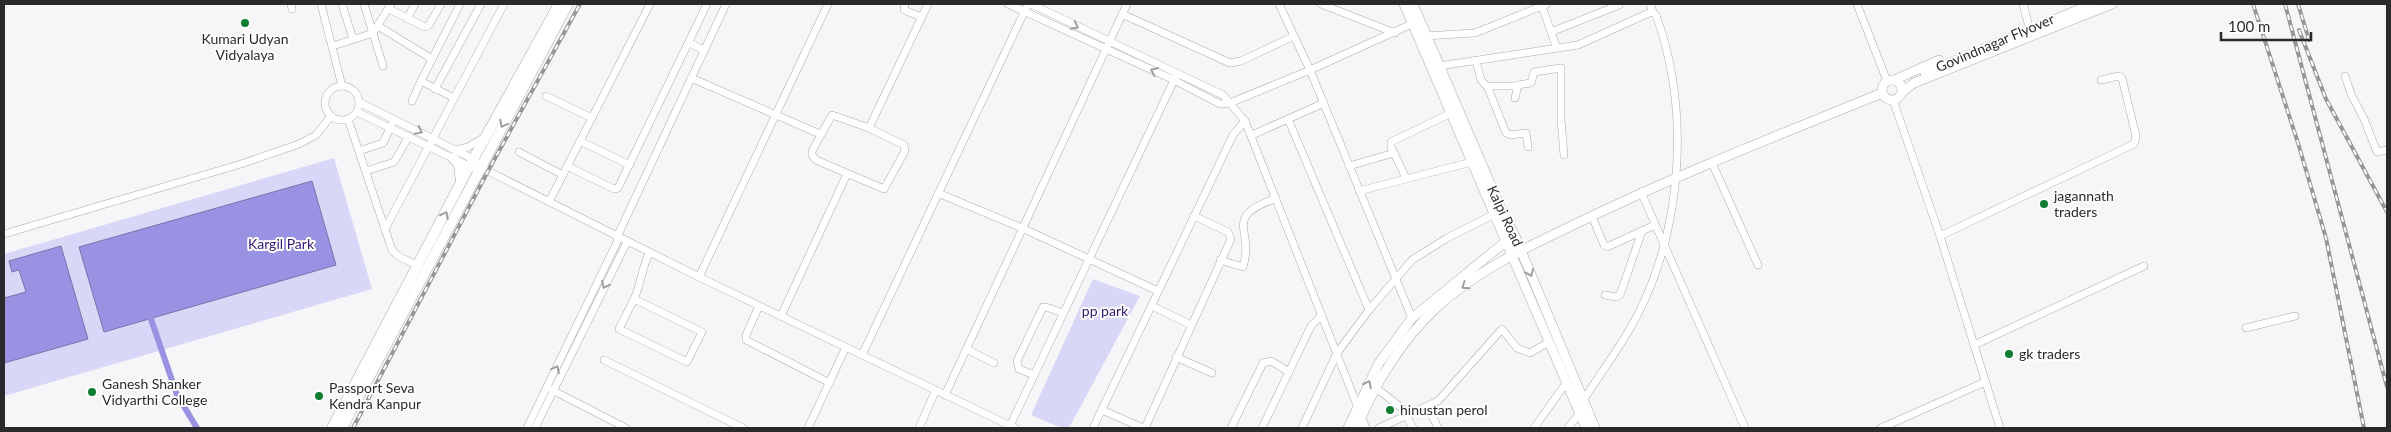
<svg xmlns="http://www.w3.org/2000/svg" width="2391" height="432" font-family="Lato,sans-serif">
<style>
.green{fill:#d8d7f7}
.water{fill:#9992e2;stroke:#7873ab}
.lines{fill:none;stroke-linecap:round;stroke-linejoin:round}
.canal{stroke:#9992e2;stroke-width:6}
.minor-casing{stroke:#ababae;stroke-width:8}
.major-casing{stroke:#ababae;stroke-width:10}
.highway-casing{stroke:#ababae;stroke-width:11}
.minor{stroke:#fff;stroke-width:7}
.major{stroke:#fff;stroke-width:9}
.highway{stroke:#fff;stroke-width:10}
.rail-casing{stroke:#969699;stroke-width:4}
.rail{stroke:#fff;stroke-width:2;stroke-dasharray:5.5;stroke-linecap:butt}
.oneway{stroke:#9f9fa0}
.poi-dot{fill:#0e7d32;stroke:#fff;stroke-width:2}
.labels{text-anchor:middle;stroke-width:4;stroke-linejoin:round;paint-order:stroke}
.poi-label{font-size:14px;fill:#2a2a2c;stroke:#fff;text-anchor:start}
.street-label{font-size:14px;fill:#2a2a2c;stroke:#fff}
.park-label{font-size:14px;fill:#321976;stroke:#fff}
</style>
<rect width="100%" height="100%" fill="#f6f6f9"/>
<g class="green">
<path d="M334,158L372,289L4,396V254Z"/>
<path d="M1093,279L1140,296L1069,428H1062L1031,415Z"/>
</g>
<g class="water">
<path d="M312,181L336,265L104,332L79,247Z"/>
<path d="M61,246L88,339L4,363V298L26,292L19,270L12,272L9,261Z"/>
</g>
<g class="lines">
<path class="canal" d="M151,319L177,395L197,428"/>
<g class="minor-casing">
<g id="minor">
<path d="M291,4L292,9"/>
<path d="M321,4L342,86"/>
<path d="M342,4L353,39"/>
<path d="M364,4L383,66"/>
<path d="M905,4L904,10L921,17"/>
<path d="M1008,4L1174,80L1220,104L1230,103L1310,70L1416,22"/>
<path d="M1031,4L1223,95L1245,121L1366,428"/>
<path d="M1279,4L1310,70L1412,318"/>
<path d="M1321,4L1395,33"/>
<path d="M1650,4L1653,12"/>
<path d="M1857,4L1887,81"/>
<path d="M2023,4L2028,23"/>
<path d="M1542,6L1556,46"/>
<path d="M389,9L425,27L429,25L441,4"/>
<path d="M1122,14L1230,63L1241,61L1294,36"/>
<path d="M407,19L415,4"/>
<path d="M378,26L432,59"/>
<path d="M1551,32L1619,5"/>
<path d="M1424,36L1475,33L1547,4"/>
<path d="M689,43L704,50"/>
<path d="M333,46L373,33L391,4"/>
<path d="M1476,61L1481,80L1488,88L1506,133L1511,135L1526,133L1528,147"/>
<path d="M1439,66L1578,45L1649,13L1653,12L1656,15C1690,109 1683,225 1638,314C1623,344 1601,372 1583,401"/>
<path d="M2345,76L2351,94L2364,119L2377,152L2387,150"/>
<path d="M691,78L820,134"/>
<circle cx="342" cy="103" r="17"/>
<path d="M1487,86H1517"/>
<path d="M435,89L481,4"/>
<path d="M546,96L592,118"/>
<path d="M454,98L421,81L460,4"/>
<path d="M1515,98L1518,85L1531,83L1534,72L1561,68V120L1564,155"/>
<path d="M1893,100L1940,236L2000,428"/>
<path d="M412,101L421,81"/>
<path d="M359,102L473,159L488,171L699,277L1015,428"/>
<path d="M357,112L473,168"/>
<path d="M832,115L869,128L904,145L905,151L884,189L816,160L812,155V151Z"/>
<path d="M348,119L392,250L398,256L419,266"/>
<path d="M1288,119L1369,310"/>
<path d="M869,128L928,4"/>
<path d="M1252,135L1324,103"/>
<path d="M580,141L630,165"/>
<path d="M456,150L468,147L485,137"/>
<path d="M359,151L383,143L392,124"/>
<path d="M519,152L563,175"/>
<path d="M1712,163L1758,265"/>
<path d="M567,166L614,189L618,188L707,4"/>
<path d="M1349,166L1394,153"/>
<path d="M366,171L394,162L409,136"/>
<path d="M1406,178L1391,147V142L1451,113"/>
<path d="M1359,191L1472,162"/>
<path d="M1641,192L1745,428"/>
<path d="M938,193L1022,228L1158,291"/>
<path d="M549,202L650,4"/>
<path d="M1592,216L1604,245L1607,247L1655,225"/>
<path d="M385,229L504,4"/>
<path d="M4,234L241,164L299,144L316,135L331,116"/>
<path d="M1940,236L2134,144L2136,136L2122,78L2118,76L2101,80"/>
<path d="M617,237L726,4"/>
<path d="M1220,260L1243,267C1255,227 1221,219 1276,198"/>
<path d="M699,277L828,4"/>
<path d="M1605,295L1616,297L1620,295L1642,231"/>
<path d="M634,299L619,329L687,362L702,332L634,299C641,284 642,268 649,253"/>
<path d="M759,306L746,335V340L830,383"/>
<path d="M1152,306L1191,325"/>
<path d="M781,316L847,174"/>
<path d="M2246,328L2295,316"/>
<path d="M1974,345L2144,266"/>
<path d="M966,349L994,363"/>
<path d="M862,355L1028,4"/>
<path d="M1176,357L1212,373"/>
<path d="M604,360L743,428"/>
<path d="M1034,375L1019,369L1017,361L1043,307H1046L1063,313"/>
<path d="M1376,388L1403,409L1413,428"/>
<path d="M552,390L626,428"/>
<path d="M945,395L1127,4"/>
<path d="M1428,407L1438,428"/>
<path d="M1102,410L1143,428"/>
<path d="M527,428L619,238"/>
<path d="M535,428L627,242"/>
<path d="M808,428L846,347"/>
<path d="M919,428L935,392"/>
<path d="M1009,428L1176,76"/>
<path d="M1093,428L1233,135L1245,121"/>
<path d="M1145,428L1231,239L1228,232L1194,216"/>
<path d="M1231,428L1263,363L1271,361L1289,372"/>
<path d="M1262,428L1311,326L1322,315"/>
<path d="M1302,428L1337,353L1369,310L1412,260L1447,238L1497,213"/>
<path d="M1379,428L1438,401L1502,329L1517,348L1530,353L1549,342"/>
<path d="M1534,428L1566,383"/>
<path d="M1568,428L1579,414"/>
<path d="M1881,428L1985,382"/>
</g>
</g>
<g class="major-casing">
<g id="major">
<path d="M1404,4L1586,428"/>
<path d="M1413,4L1502,211L1515,236L1595,428"/>
<path d="M1925,73L2092,4"/>
<path d="M1894,80L1939,60"/>
<circle cx="1892" cy="90" r="10"/>
<path d="M1902,92L1914,83L2112,4"/>
<path d="M1348,428L1379,363L1412,318L1510,238"/>
<path d="M1357,428C1374,385 1401,341 1435,309C1480,267 1536,243 1590,217C1686,171 1784,133 1882,93"/>
</g>
</g>
<g class="highway-casing">
<g id="highway">
<path d="M453,158L459,164L461,182"/>
<path d="M332,428L469,167L559,4"/>
<path d="M342,428L568,4"/>
</g>
</g>
<use href="#minor" class="minor"/>
<use href="#major" class="major"/>
<use href="#highway" class="highway"/>
<g class="rail-casing">
<g id="rail">
<path d="M2253,4L2298,143L2326,238L2364,428"/>
<path d="M2285,4L2387,387"/>
<path d="M2298,4L2309,40"/>
<path d="M2299,30L2326,99L2387,212"/>
<path d="M353,428L488,171L580,4"/>
</g>
</g>
<use href="#rail" class="rail"/>
</g>
<defs><path id="oneway-chevron" d="M-2-3.5L2.5 0L-2 3.5" fill="none" stroke-width="1.6" stroke-linecap="round" stroke-linejoin="round" transform="scale(1.25)"/></defs>
<g class="oneway">
<use href="#oneway-chevron" transform="translate(1075 26) rotate(27)"/>
<use href="#oneway-chevron" transform="translate(1154 71) rotate(-156)"/>
<use href="#oneway-chevron" transform="translate(503 124) rotate(118)"/>
<use href="#oneway-chevron" transform="translate(419 131) rotate(26)"/>
<use href="#oneway-chevron" transform="translate(445 215) rotate(-63)"/>
<use href="#oneway-chevron" transform="translate(1530 273) rotate(68)"/>
<use href="#oneway-chevron" transform="translate(605 285) rotate(116)"/>
<use href="#oneway-chevron" transform="translate(1465 286) rotate(145)"/>
<use href="#oneway-chevron" transform="translate(556 369) rotate(-64)"/>
<use href="#oneway-chevron" transform="translate(1368 384) rotate(-63)"/>
</g>
<g class="poi-dot">
<circle cx="245" cy="23" r="5"/>
<circle cx="2044" cy="204" r="5"/>
<circle cx="2009" cy="354" r="5"/>
<circle cx="92" cy="392" r="5"/>
<circle cx="319" cy="396" r="5"/>
<circle cx="1390" cy="410" r="5"/>
</g>
<g class="labels">
<g class="poi-label">
<text x="245" y="44" text-anchor="middle">Kumari Udyan<tspan x="245" dy="16">Vidyalaya</tspan></text>
<text x="2054" y="201">jagannath<tspan x="2054" dy="16">traders</tspan></text>
<text x="2019" y="359">gk traders</text>
<text x="102" y="389">Ganesh Shanker<tspan x="102" dy="16">Vidyarthi College</tspan></text>
<text x="329" y="393">Passport Seva<tspan x="329" dy="16">Kendra Kanpur</tspan></text>
<text x="1400" y="415">hinustan perol</text>
</g>
<g class="street-label">
<text transform="translate(1995 43) rotate(-23)" y="5">Govindnagar Flyover</text>
<text transform="translate(1505 216) rotate(65)" y="5">Kalpi Road</text>
</g>
<g class="park-label">
<text x="281" y="249">Kargil Park</text>
<text x="1105" y="316">pp park</text>
</g>
</g>
<rect width="2391" height="432" fill="none" stroke="#2a2a2c" stroke-width="10"/>
<path d="M2221 32v8h90v-8" fill="none" stroke="#2a2a2c" stroke-width="2.5"/>
<text x="2228" y="32" font-size="15" fill="#2a2a2c" stroke="#ffffff" stroke-width="4" paint-order="stroke">100 m</text>
</svg>
